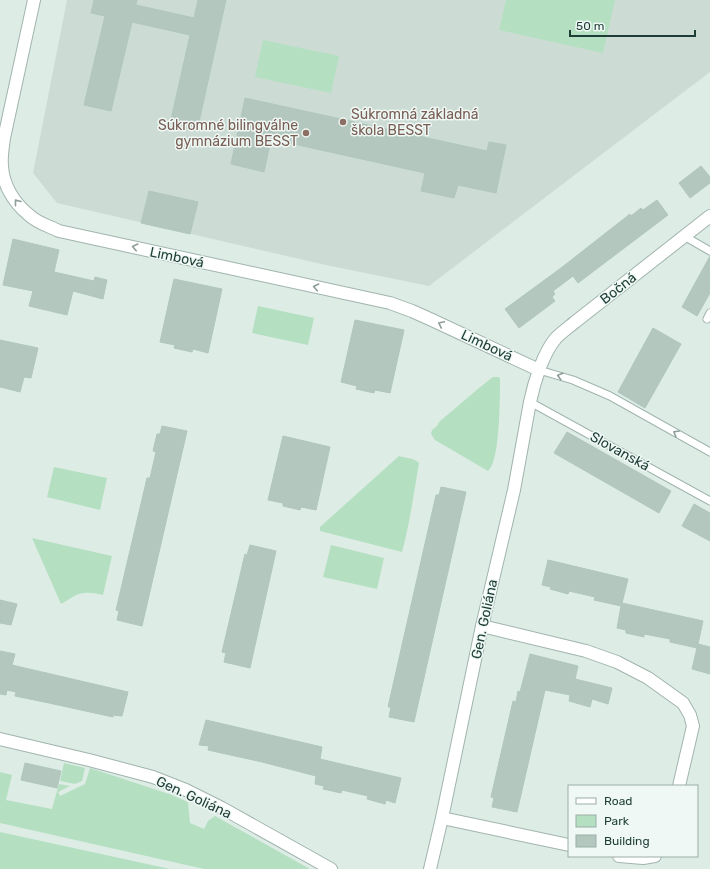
<svg xmlns="http://www.w3.org/2000/svg" width="710" height="869" font-family="Rubik,sans-serif">
<style>
.built{fill:#ccdcd5}
.green{fill:#b4e0c1}
.building{fill:#b3c7bf;stroke:#b0c6be}
.lines{fill:none;stroke-linecap:round;stroke-linejoin:round}
.service-casing{stroke:#a0b4ae;stroke-width:9}
.minor-casing{stroke:#a0b4ae;stroke-width:14}
.service{stroke:#fff;stroke-width:7}
.minor{stroke:#fff;stroke-width:12}
.oneway{stroke:#8e9e9a}
.education-dot{fill:#8d6e63;stroke:#eff8f4;stroke-width:1.5}
.labels{text-anchor:middle;stroke-width:3;stroke-linejoin:round;paint-order:stroke}
.education-label{font-size:14px;fill:#785e54;stroke:#eff8f4;text-anchor:start}
.street-label{font-size:14px;fill:#1d3d36;stroke:#eff8f4}
</style>
<rect width="100%" height="100%" fill="#deece6"/>
<path class="built" d="M67,0H710V72L429,286L321,264L57,203L33,173Z"/>
<g class="green">
<path d="M506,0H615L603,53L499,30Z"/>
<path d="M263,40L339,56L331,93L255,77Z"/>
<path d="M258,306L314,318L308,345L252,333Z"/>
<path d="M493,377H499L500,379C500,397 500,459 489,470L488,471L435,440L431,434L432,430L437,426L439,422L479,388Z"/>
<path d="M399,456C406,458 414,458 419,463C414,493 410,522 402,552L320,531V527Z"/>
<path d="M54,467L107,478L100,510L47,497Z"/>
<path d="M32,538L112,556L103,595C81,590 79,593 61,604Z"/>
<path d="M331,545L384,558L377,589L323,577Z"/>
<path d="M64,763L85,768L82,781L75,784L60,781Z"/>
<path d="M90,768L172,795L188,802L190,823L204,829L208,821L215,816L310,869H204L0,823V772L12,775L6,800L52,809L59,784L70,786L58,792L60,796L85,784Z"/>
<path d="M0,832L170,869H0Z"/>
</g>
<g class="building">
<path d="M94,0H137L136,5L194,18L198,0H226L197,131L170,124L190,35L132,22L111,111L84,105L105,16L91,13Z"/>
<path d="M245,98L487,151L489,142L506,145L496,193L458,185L454,198L421,191L425,173L271,139L264,172L231,164Z"/>
<path d="M701,166L710,177V183L690,198L679,183Z"/>
<path d="M149,191L198,202L190,234L141,223Z"/>
<path d="M657,200L668,215L578,283L573,276L553,291L555,294L552,297L555,301L519,328L505,309L561,268L630,214L631,216L641,208L643,210Z"/>
<path d="M13,239L59,250L54,272L94,281L95,277L107,280L103,299L73,291L67,315L29,306L33,291L3,285Z"/>
<path d="M710,256V293L697,316L682,307Z"/>
<path d="M174,279L222,289L208,353L193,349L192,352L174,348L175,345L160,342Z"/>
<path d="M355,320L404,330L390,393L375,390L374,393L356,389L357,386L341,382Z"/>
<path d="M653,328L681,344L645,408L618,392Z"/>
<path d="M0,340L38,348L31,378L24,377L20,392L0,387Z"/>
<path d="M162,426L187,431L142,626L117,620L119,611L116,610L147,478H150L156,452L153,451L157,434H160Z"/>
<path d="M567,432L671,491L659,513L554,453Z"/>
<path d="M283,436L330,447L316,510L301,507L300,510L283,506V503L268,500Z"/>
<path d="M441,487L466,492L414,722L389,717L391,707H388L436,495H439Z"/>
<path d="M694,504L710,513V541L682,526Z"/>
<path d="M250,545L276,551L250,668L224,662L226,653L222,652L245,554L247,555Z"/>
<path d="M548,560L628,579L622,603L703,621L698,644L710,647V674L692,669L697,648L670,642V639L644,634V637L626,633V630L617,628L621,606L594,600L595,597L569,591L568,594L550,589L551,587L542,585Z"/>
<path d="M0,600L17,604L11,625L0,623Z"/>
<path d="M0,651L15,654L12,665L128,692L122,716L113,715V717L49,703L15,696L16,692L7,690L6,695L0,694Z"/>
<path d="M530,654L578,666L575,679L612,688L608,704L592,699L590,707L569,701L570,695L545,690L517,812L492,807L494,798L491,797L513,701L516,702L518,691L520,692Z"/>
<path d="M206,720L322,747L320,759L401,778L395,803L386,800L385,804L367,799L368,796L342,790L341,793L323,789L324,786L315,784L316,776L262,762L208,750L209,746L199,745Z"/>
<path d="M25,763L61,771L57,788L21,780Z"/>
</g>
<g class="lines">
<g class="service-casing">
<g id="service">
<path d="M684,236L710,251"/>
<path d="M707,319L710,313"/>
<path d="M539,370L573,380L610,396L710,452"/>
<path d="M530,402L710,501"/>
</g>
</g>
<g class="minor-casing">
<g id="minor">
<path d="M34,0L4,138C3,147 1,156 2,166C3,185 14,203 29,215C37,223 49,226 59,231L390,303L412,311L432,320L539,370"/>
<path d="M482,626L586,651L617,662L648,678L683,703L690,715L693,726L679,786"/>
<path d="M0,739L89,760L153,777L186,790L222,808L331,869"/>
<path d="M442,818L569,845"/>
<path d="M619,856L643,858L655,856"/>
<path d="M430,869L442,818L482,626L514,490L530,402C534,383 543,353 556,338C562,332 569,327 575,322L710,216"/>
</g>
</g>
<use href="#service" class="service"/>
<use href="#minor" class="minor"/>
</g>
<defs><path id="oneway-chevron" d="M-2-3.5L2.5 0L-2 3.5" fill="none" stroke-width="1.6" stroke-linecap="round" stroke-linejoin="round"/></defs>
<g class="oneway">
<use href="#oneway-chevron" transform="translate(17 202) rotate(-128)"/>
<use href="#oneway-chevron" transform="translate(135 247) rotate(-167)"/>
<use href="#oneway-chevron" transform="translate(316 287) rotate(-168)"/>
<use href="#oneway-chevron" transform="translate(441 324) rotate(-155)"/>
<use href="#oneway-chevron" transform="translate(560 376) rotate(-164)"/>
<use href="#oneway-chevron" transform="translate(676 433) rotate(-150)"/>
</g>
<g class="education-dot">
<circle cx="343" cy="122" r="4"/>
<circle cx="306" cy="133" r="4"/>
</g>
<g class="labels">
<g class="education-label">
<text x="351" y="119">Súkromná základná<tspan x="351" dy="16">škola BESST</tspan></text>
<text x="298" y="130" text-anchor="end">Súkromné bilingválne<tspan x="298" dy="16">gymnázium BESST</tspan></text>
</g>
<g class="street-label">
<text transform="translate(177 257) rotate(12)" y="5">Limbová</text>
<text transform="translate(618 288) rotate(-38)" y="5">Bočná</text>
<text transform="translate(487 345) rotate(25)" y="5">Limbová</text>
<text transform="translate(620 451) rotate(29)" y="5">Slovanská</text>
<text transform="translate(484 619) rotate(-78)" y="5">Gen. Goliána</text>
<text transform="translate(194 797) rotate(25)" y="5">Gen. Goliána</text>
</g>
</g>
<rect x="568" y="785" width="130" height="72" fill="#eff8f4" stroke="#9bada8"/>
<rect x="576" y="798" width="20" height="6" fill="#ffffff" stroke="#9bada8"/>
<text x="604" y="805" font-size="12" fill="#1d3d36">Road</text>
<rect x="576" y="815" width="20" height="12" fill="#b4e0c1" stroke="#9bada8"/>
<text x="604" y="825" font-size="12" fill="#1d3d36">Park</text>
<rect x="576" y="835" width="20" height="12" fill="#b3c7bf" stroke="#9bada8"/>
<text x="604" y="845" font-size="12" fill="#1d3d36">Building</text>
<path d="M570 30v6h125v-6" fill="none" stroke="#1d3d36" stroke-width="2"/>
<text x="576" y="30" font-size="12" fill="#1d3d36" stroke="#eff8f4" stroke-width="3" paint-order="stroke">50 m</text>
</svg>
